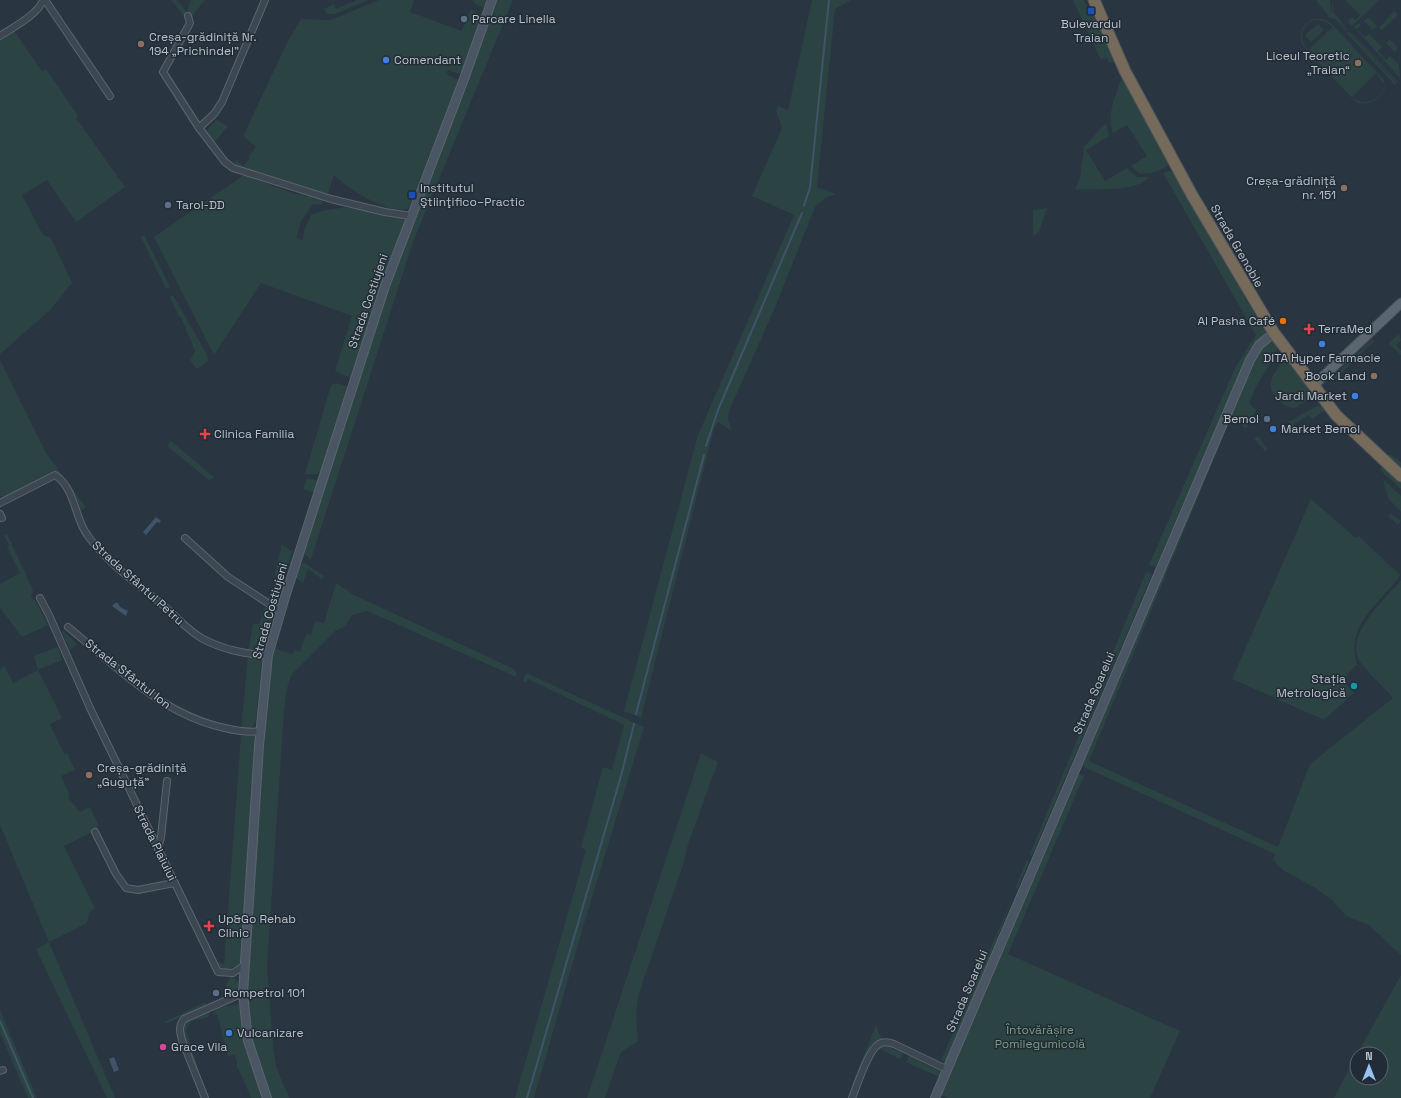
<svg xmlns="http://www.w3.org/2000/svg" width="1401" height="1098" font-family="'Space Grotesk',sans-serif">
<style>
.green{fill:#2c4343;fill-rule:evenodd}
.water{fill:#405469}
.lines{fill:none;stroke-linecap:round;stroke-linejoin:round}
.stream{stroke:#405469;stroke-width:2}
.street-casing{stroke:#5b656e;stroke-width:8}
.secondary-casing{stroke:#5b656e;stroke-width:10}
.primary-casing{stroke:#47505a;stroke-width:11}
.highway-casing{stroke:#48525b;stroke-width:13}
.street{stroke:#3d4751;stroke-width:6}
.secondary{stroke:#4b5664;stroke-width:8}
.primary{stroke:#5b6671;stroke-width:9}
.highway{stroke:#766a5b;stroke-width:11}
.transit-dot{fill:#1a4fb4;stroke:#222c36;stroke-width:1.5}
.service-dot{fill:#5c6f8a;stroke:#222c36;stroke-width:1.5}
.education-dot{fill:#8d6e63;stroke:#222c36;stroke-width:1.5}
.shop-dot{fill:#3f7fe0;stroke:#222c36;stroke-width:1.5}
.food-dot{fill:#e8710a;stroke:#222c36;stroke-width:1.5}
.health-dot{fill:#e0444e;stroke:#222c36;stroke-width:1.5}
.culture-dot{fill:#0f9aa8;stroke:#222c36;stroke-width:1.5}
.hotel-dot{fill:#d1479c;stroke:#222c36;stroke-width:1.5}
.labels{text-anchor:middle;stroke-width:3;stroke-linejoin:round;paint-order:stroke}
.poi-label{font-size:12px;fill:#bac2cb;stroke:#222c36;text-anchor:start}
.street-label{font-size:12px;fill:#bac2cb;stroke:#222c36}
.park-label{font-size:12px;fill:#7a9f80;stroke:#222c36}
</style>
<rect width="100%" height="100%" fill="#293541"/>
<g class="green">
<path d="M171,0H177L187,12L191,0H205L192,16L187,13L185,17Z"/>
<path d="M357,0H368L335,14H327L324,9L334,4L336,9Z"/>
<path d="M379,0H414L410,12L462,31L471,9L481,15L482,19L462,72L459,74L448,70L446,74L459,80L409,208C392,217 346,188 334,175L328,194L241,170L233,164L237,160L243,166L250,158L249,156L256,147L243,136L287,43L301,19L331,20Z"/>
<path d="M472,0H488L485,9L475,4Z"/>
<path d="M497,0H513L413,242L311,559L303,554L377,316Z"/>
<path d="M812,0H851L835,9L817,187L836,194L825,198L815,207L774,310L729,411L728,419L732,431L718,422L714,428L641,718L624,711L698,435L794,215L752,196L782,128L776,111L778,106L788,110Z"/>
<path d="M1073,0H1084L1090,14L1093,13L1114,61L1109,63L1107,58L1101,60Z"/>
<path d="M1316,0H1330L1331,11L1338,19L1332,11V0L1334,13L1348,29L1339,21L1347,30L1346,31L1335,19L1329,17Z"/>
<path d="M1345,0H1379L1352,26L1348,21L1352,17L1355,20L1360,15Z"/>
<path d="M1394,11L1398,15L1382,30L1379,28Z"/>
<path d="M1368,17L1377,26L1373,30L1364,21Z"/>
<path d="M1315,19H1324L1332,24L1384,80L1385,89C1379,100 1369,107 1356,102L1304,47C1297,36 1301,23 1315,19ZM1316,20L1325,21L1333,27L1308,50C1298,40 1300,23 1316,20ZM1376,73L1385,85C1382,101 1364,107 1352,97Z"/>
<path d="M1359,23L1361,25L1357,29L1365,37L1369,34L1382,47L1378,51L1386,60L1390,56L1399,65L1400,78L1354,27Z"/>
<path d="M1318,24L1324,30L1311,42L1305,35Z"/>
<path d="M14,31L42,71L46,69L78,116L76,118L125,187L76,222L47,180L22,195L43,235L51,238L72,283L49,311L0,354V40Z"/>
<path d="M1349,31H1350L1398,82L1397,83Z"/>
<path d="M1349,32L1396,83L1395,85L1347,33Z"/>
<path d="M1390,39L1398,48L1394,52L1386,43Z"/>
<path d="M1122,77L1169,163C1166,170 1147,176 1139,173C1136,171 1133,168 1131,166L1147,156L1127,125L1113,133C1106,115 1116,94 1122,77Z"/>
<path d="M216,120L228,126L214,143L205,132Z"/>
<path d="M1106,123L1109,136L1086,150L1105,181L1127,168L1137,177H1149C1138,193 1094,188 1075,190L1080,178L1084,147Z"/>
<path d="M1173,170L1248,303L1268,332L1250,349L1240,372L1156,566L1149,565L1235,368L1256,335L1163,173Z"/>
<path d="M244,175L292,193L324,200L321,205L313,204L301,221L297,238L303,240L304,230L311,215C343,201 370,211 402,217L405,220L378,295L351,378L335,371L352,316L261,283L214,355L154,237Z"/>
<path d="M1047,208L1039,232L1033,236V210Z"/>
<path d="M144,235L170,287L166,289L141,237Z"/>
<path d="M173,295L206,353L208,361L197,369L190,360L195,351L181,317H179L170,297Z"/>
<path d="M1399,334L1401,340L1396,345L1401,350V355L1390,345V342Z"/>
<path d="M1372,339L1374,341L1335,379L1333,377Z"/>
<path d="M1273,341L1277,347L1276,354L1257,385L1249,403L1256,410L1246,429L1232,415L1089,761L1278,847L1310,764L1393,698C1385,688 1362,668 1358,658C1347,632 1386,598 1401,580V955L1369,925L1346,916L1332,900L1314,887L1284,871L1273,860L1275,854L1082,766L1256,355L1264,346Z"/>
<path d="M1284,359H1287L1313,394L1310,398L1295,408C1284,409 1268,393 1271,382C1272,374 1280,366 1284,359Z"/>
<path d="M0,360L46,453L86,507L80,511L76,499L57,472L5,497L0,496Z"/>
<path d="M336,383L348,387L322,470L317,474H305L331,385Z"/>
<path d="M1319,406L1326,410L1312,419L1309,415L1294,424L1301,434L1298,437L1288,422L1315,407Z"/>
<path d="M1258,436L1267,449L1265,451L1254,439Z"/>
<path d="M171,441L214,477L212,479L209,480L167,446Z"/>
<path d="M1390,454L1401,462V471L1387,458Z"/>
<path d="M1381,463L1401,480V489L1381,471Z"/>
<path d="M307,478L316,480L318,484L315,493L303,489Z"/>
<path d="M1383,479L1401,496V512L1388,498Z"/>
<path d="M1311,499L1356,538L1359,536L1400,575C1397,581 1392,586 1388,590C1368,614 1347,630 1357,664L1342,680L1354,693L1324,720L1232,679Z"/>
<path d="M1390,514L1393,515L1401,521L1398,525L1388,516Z"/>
<path d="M7,534L33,590L31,596L33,600H35L48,625L22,637L0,608V584L20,573L7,547L9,545L4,535Z"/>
<path d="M282,544L292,552L276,605L267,601L269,595L271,596L276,576L275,574Z"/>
<path d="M303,563L306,564L324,576L322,579L308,569L303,583L295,577L299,564Z"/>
<path d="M1146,572L1152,574L1032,856L1030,854Z"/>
<path d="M336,583L354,595L512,668L516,672V677L367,611L352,615L345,626L335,631L292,674L287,688L284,711L267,967L273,1045L276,1066L289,1098H272C263,1076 254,1053 250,1030C246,1005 249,980 249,955L269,674L273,648L292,654L294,650L300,652L306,634L311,635L315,621L324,623Z"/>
<path d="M265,607L274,612L264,647L261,652H248L253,624H259Z"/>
<path d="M63,631L77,644L70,650L62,632Z"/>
<path d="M58,647L62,660L38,670L62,718L50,724L64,754L67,753L75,770L61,776L70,796L68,798L80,812L90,807L99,826L93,832L64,846L95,908L89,913L87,923L49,942L115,1098H107L36,949L49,942L0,825V670L4,665L13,683L38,670L34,656Z"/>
<path d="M248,656L260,658L262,660L256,720C253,729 250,729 241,729Z"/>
<path d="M526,673L644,727L583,927L534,1098H515L586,850L581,847L603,767L612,770L624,725L528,679L526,682L523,681Z"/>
<path d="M241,735L256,736L241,964L225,970L220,967L218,962L224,964Z"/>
<path d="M701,753L718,762L687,847L684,862L639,993L636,1013L638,1041L621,1052L605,1098H587Z"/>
<path d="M1077,772L1084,776L1008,954L1180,1031L1150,1098H948L939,1094Z"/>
<path d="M1027,860L1029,862L1018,888H1015Z"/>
<path d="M1014,895L974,997L946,1062L941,1060Z"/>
<path d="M1401,975V1098H1334L1357,1054V1078H1381V1054H1357Z"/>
<path d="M230,977H234L238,982V988L235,993L228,990L226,985Z"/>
<path d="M205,1002L208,1005L165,1024V1022Z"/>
<path d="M237,1004H239L245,1049L264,1098H251C246,1087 243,1077 237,1067V1061L234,1055L228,1056L217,1014L212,1015L218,1008Z"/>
<path d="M0,1010L37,1098H28L0,1033Z"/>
<path d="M210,1010L208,1017L190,1022L186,1030L200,1075L198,1076C194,1065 178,1032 185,1023C190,1016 203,1013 210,1010Z"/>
<path d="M876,1025L879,1034L884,1040L879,1041L853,1090H850Z"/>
<path d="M884,1045L903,1053L900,1059L878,1048Z"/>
<path d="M909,1056L942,1072L939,1077L906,1062Z"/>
</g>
<g class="water">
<path d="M156,517L161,521L159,523L157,522L146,535L143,532Z"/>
<path d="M115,603H118L120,607L128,611L126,616L112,606Z"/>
<path d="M114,1057L119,1070L114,1072L109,1059Z"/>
</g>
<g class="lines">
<g class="stream">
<path d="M804,206L810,187L829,0"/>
<path d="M706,446L718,410L802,213"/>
<path d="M636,714L704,455"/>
<path d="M0,1021L33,1098"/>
<path d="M527,1098L621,776L634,724"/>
</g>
<g class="street-casing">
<g id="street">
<path d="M45,0L110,96"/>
<path d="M188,16L190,23L163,72L199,128L225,162L233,168L331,199L385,212L411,216"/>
<path d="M0,36C12,28 39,14 43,0"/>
<path d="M199,128L214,114L222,102L265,0"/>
<path d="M0,503L55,475C76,489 74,518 88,536C108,564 138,584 164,606C177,617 188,631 203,639C222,649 247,655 268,655"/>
<path d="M0,514L2,518"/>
<path d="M185,538L228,577L280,611"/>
<path d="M40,598L49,615L90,708L218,972L233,973L245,965"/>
<path d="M68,627C116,666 162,715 225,728C237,731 248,733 261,731"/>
<path d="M95,832L116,874L126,888L138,890L174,883"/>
<path d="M158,849L161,837L167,781"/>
<path d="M0,1071L3,1070"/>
<path d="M205,1098L182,1040C180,1032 178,1026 184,1019L243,993"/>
<path d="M852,1098C857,1086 868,1050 879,1044C884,1041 889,1042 894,1044L946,1069"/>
</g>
</g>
<g class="secondary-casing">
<g id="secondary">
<path d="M267,1098L248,1041L243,993L259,746L268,655L285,597L385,286L464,79L492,0"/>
<path d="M935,1098L1250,360L1259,345L1274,333"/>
</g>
</g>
<g class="primary-casing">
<path id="primary" d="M1313,386L1401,303"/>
</g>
<g class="highway-casing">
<path id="highway" d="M1094,0L1125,71L1192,195L1274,333L1336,415L1401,476"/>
</g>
<use href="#street" class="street"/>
<use href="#secondary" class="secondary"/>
<use href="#primary" class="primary"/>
<use href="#highway" class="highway"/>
</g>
<g class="transit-dot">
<rect x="1087" y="7" width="8" height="8" rx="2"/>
<rect x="408" y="191" width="8" height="8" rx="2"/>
</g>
<g class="service-dot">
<circle cx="464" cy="19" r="4"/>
<circle cx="168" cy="205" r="4"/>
<circle cx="1267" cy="419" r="4"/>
<circle cx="216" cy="993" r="4"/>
</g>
<g class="education-dot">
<circle cx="141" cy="44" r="4"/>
<circle cx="1358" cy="63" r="4"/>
<circle cx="1344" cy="188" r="4"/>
<circle cx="1374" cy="376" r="4"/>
<circle cx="89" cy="775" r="4"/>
</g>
<g class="shop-dot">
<circle cx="386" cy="60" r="4"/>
<circle cx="1322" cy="344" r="4"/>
<circle cx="1355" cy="396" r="4"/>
<circle cx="1273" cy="429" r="4"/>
<circle cx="229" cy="1033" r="4"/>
</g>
<circle class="food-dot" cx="1283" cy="321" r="4"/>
<g class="health-dot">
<path d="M1307 323h4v4h4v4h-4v4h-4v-4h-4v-4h4z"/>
<path d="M203 428h4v4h4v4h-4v4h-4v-4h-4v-4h4z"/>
<path d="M207 920h4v4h4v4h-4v4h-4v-4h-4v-4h4z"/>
</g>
<circle class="culture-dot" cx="1354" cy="686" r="4"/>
<circle class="hotel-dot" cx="163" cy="1047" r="4"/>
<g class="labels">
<g class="poi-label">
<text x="472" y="23">Parcare Linella</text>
<text x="1091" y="28" text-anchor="middle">Bulevardul<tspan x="1091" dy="14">Traian</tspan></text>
<text x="149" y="41">Creșa-grădiniță Nr.<tspan x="149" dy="14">194 „Prichindel”</tspan></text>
<text x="1350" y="60" text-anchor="end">Liceul Teoretic<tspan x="1350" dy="14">„Traian“</tspan></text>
<text x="394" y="64">Comendant</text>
<text x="1336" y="185" text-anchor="end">Creșa-grădiniță<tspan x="1336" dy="14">nr. 151</tspan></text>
<text x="420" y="192">Institutul<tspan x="420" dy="14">Ştiinţifico–Practic</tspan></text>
<text x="176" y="209">Tarol-DD</text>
<text x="1275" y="325" text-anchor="end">Al Pasha Café</text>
<text x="1318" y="333">TerraMed</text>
<text x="1322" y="362" text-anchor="middle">DITA Hyper Farmacie</text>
<text x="1366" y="380" text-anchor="end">Book Land</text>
<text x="1347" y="400" text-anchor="end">Jardi Market</text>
<text x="1259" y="423" text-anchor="end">Bemol</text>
<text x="1281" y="433">Market Bemol</text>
<text x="214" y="438">Clinica Familia</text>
<text x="1346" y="683" text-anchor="end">Stația<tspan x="1346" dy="14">Metrologică</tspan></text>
<text x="97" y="772">Creșa-grădiniță<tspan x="97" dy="14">„Guguță”</tspan></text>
<text x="218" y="923">Up&amp;Go Rehab<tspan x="218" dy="14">Clinic</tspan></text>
<text x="224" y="997">Rompetrol 101</text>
<text x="237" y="1037">Vulcanizare</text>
<text x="171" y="1051">Grace Vila</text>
</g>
<g class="street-label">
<text transform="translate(1237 246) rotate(60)" y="4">Strada Grenoble</text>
<text transform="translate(368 301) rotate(-71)" y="4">Strada Costiujeni</text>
<text transform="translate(138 583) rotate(42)" y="4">Strada Sfântul Petru</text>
<text transform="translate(270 611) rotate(-74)" y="4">Strada Costiujeni</text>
<text transform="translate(128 674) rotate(38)" y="4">Strada Sfântul Ion</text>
<text transform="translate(1094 693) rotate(-67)" y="4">Strada Soarelui</text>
<text transform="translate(155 843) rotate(64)" y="4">Strada Plaiului</text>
<text transform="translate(967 991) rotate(-67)" y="4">Strada Soarelui</text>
</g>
<g class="park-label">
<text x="1040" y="1034">Întovărășire<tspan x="1040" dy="14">Pomilegumicolă</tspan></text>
</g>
</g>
<g transform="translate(1369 1066)"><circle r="19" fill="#222c36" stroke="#5f6872"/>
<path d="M0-3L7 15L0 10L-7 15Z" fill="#99c1f1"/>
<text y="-6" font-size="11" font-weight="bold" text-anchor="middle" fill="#bac2cb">N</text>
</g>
</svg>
